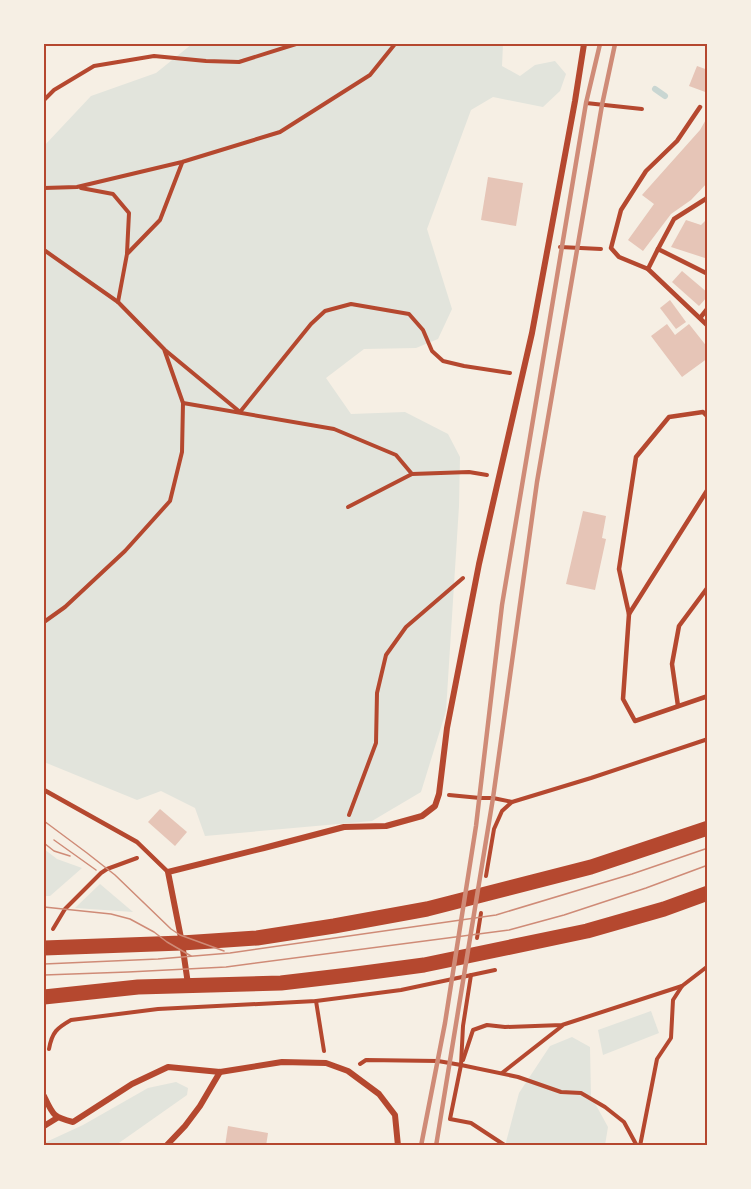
<svg xmlns="http://www.w3.org/2000/svg" width="751" height="1189" font-family="'Roboto Condensed',sans-serif">
<style>
.green{fill:#e2e4dc}
.lines{fill:none;stroke-linecap:round;stroke-linejoin:round}
.stream{stroke:#c9d6d2;stroke-width:6}
.building{fill:#e6c5b7}
.path{stroke:#b5482f;stroke-width:4}
.service{stroke:#b5482f;stroke-width:4.5}
.minor{stroke:#b5482f;stroke-width:6}
.primary{stroke:#b5482f;stroke-width:15}
.tram{stroke:#cf8b77;stroke-width:1.5}
.rail{stroke:#cf8b77;stroke-width:4.5}
.neatline{fill:none;stroke:#b5482f;stroke-width:2}
</style>
<rect width="100%" height="100%" fill="#f6efe4"/>
<g class="green">
<path d="M192,44H503L502,66L520,76L535,65L555,61L566,74L560,91L543,107L493,97L471,110L427,229L452,309L438,339L416,348L364,349L326,378L351,414L405,412L448,434L460,457L459,506L446,711L421,792L372,821L205,836L195,808L161,791L137,800L44,762V146L91,96L156,73Z"/>
<path d="M44,849L57,859L82,868L50,896H44Z"/>
<path d="M100,884L133,912L75,908Z"/>
<path d="M651,1011L659,1033L603,1055L598,1030Z"/>
<path d="M572,1037L590,1047L591,1096L608,1127L605,1145L505,1146L519,1093L550,1046Z"/>
<path d="M176,1082L188,1088L187,1095L116,1145H44V1143L83,1125L148,1088Z"/>
</g>
<g class="lines">
<path class="stream" d="M655,89L665,96"/>
</g>
<g class="building">
<path d="M697,66L708,70V93L689,86Z"/>
<path d="M708,116V182L691,200L671,214L643,251L628,240L654,204L642,195L700,130Z"/>
<path d="M488,177L523,183L516,226L481,220Z"/>
<path d="M708,218V259L671,247L686,220L701,225Z"/>
<path d="M682,271L708,293V296L699,306L672,282Z"/>
<path d="M670,300L686,322L676,329L660,308Z"/>
<path d="M667,324L675,335L689,324L708,348V358L682,377L651,336Z"/>
<path d="M583,511L606,516L602,538L606,539L595,590L566,584Z"/>
<path d="M160,809L187,832L175,846L148,822Z"/>
<path d="M228,1126L268,1133L266,1146H225Z"/>
</g>
<g class="lines">
<g class="path">
<path d="M44,100L54,90L94,66L154,56L206,61L239,62L296,44"/>
<path d="M586,103L642,109"/>
<path d="M44,188L77,187L182,162L280,132L370,75L395,44"/>
<path d="M81,188L113,194L129,213L127,253"/>
<path d="M560,247L601,249"/>
<path d="M44,250L118,302L164,349L183,403L182,452L170,501L125,551L65,607L44,622"/>
<path d="M118,302L127,254L160,220L182,163"/>
<path d="M165,350L240,412L311,324L325,311L351,304L409,314L423,330L432,351L443,361L464,366L510,373"/>
<path d="M183,403L334,429L396,455L412,474"/>
<path d="M348,507L412,474L469,472L487,475"/>
<path d="M449,795L480,798H493L512,802L591,778L708,739"/>
<path d="M349,815L376,743L377,693L386,655L406,627L463,578"/>
<path d="M486,876L494,829L502,811L512,802"/>
<path d="M53,929L65,909L101,873L107,869L137,858"/>
<path d="M477,938L481,913"/>
<path d="M471,975L463,1026L461,1065L450,1119L471,1123L506,1146"/>
<path d="M316,1001L324,1051"/>
<path d="M49,1049C52,1032 57,1028 71,1020L158,1009L316,1001L401,990L495,970"/>
<path d="M463,1060L473,1030L487,1025L505,1027L562,1025L682,986"/>
<path d="M360,1064L366,1060L438,1061L461,1065L518,1077L561,1092L581,1093L605,1107L624,1122L637,1146"/>
<path d="M502,1073L562,1026"/>
<path d="M640,1146L657,1059L671,1038L673,1000L682,986L708,966"/>
</g>
<g class="service">
<path d="M708,197L704,200L674,219L658,249L708,274"/>
<path d="M658,249L648,269L619,257L611,248L621,210L646,171L677,141L700,107"/>
<path d="M648,269L708,326"/>
<path d="M700,318L708,308"/>
<path d="M708,489L629,614L623,699L635,721L708,696"/>
<path d="M629,614L619,569L636,457L669,417L703,412L708,417"/>
<path d="M678,706L672,664L679,626L708,587"/>
<path d="M44,790L137,842L168,872"/>
</g>
<g class="minor">
<path d="M188,984L182,943L168,872L264,848L344,827L386,826L422,816L435,806L439,794L447,728L479,564L532,333L575,101L584,44"/>
<path d="M44,1096C53,1115 53,1117 73,1122L132,1084L168,1067L220,1072L282,1062L326,1063L348,1071L379,1094L395,1115L398,1146"/>
<path d="M44,1126L57,1118"/>
<path d="M166,1146L185,1126L200,1106L220,1072"/>
</g>
<g class="primary">
<path d="M44,948L182,943L257,938L334,926L427,909L591,867L708,828"/>
<path d="M44,997L138,987L281,983L349,975L424,965L587,931L664,909L708,893"/>
</g>
<g class="tram">
<path d="M44,821L87,853L115,875L171,929L180,935L224,951"/>
<path d="M54,840L96,870"/>
<path d="M44,843L54,851L70,856"/>
<path d="M44,907L111,914L130,919L154,932L167,942L191,956"/>
<path d="M44,964L158,959L230,953L496,915L632,874L708,848"/>
<path d="M44,975L128,972L226,967L509,930L564,915L646,888L708,865"/>
</g>
<g class="rail">
<path d="M421,1146L445,1023L476,826L502,605L586,103L600,44"/>
<path d="M436,1146L493,798L537,482L602,105L615,44"/>
</g>
</g>
<rect width="751" height="1189" fill="none" stroke="#f6efe4" stroke-width="90"/>
<rect x="45" y="45" width="661" height="1099" class="neatline"/>
</svg>
